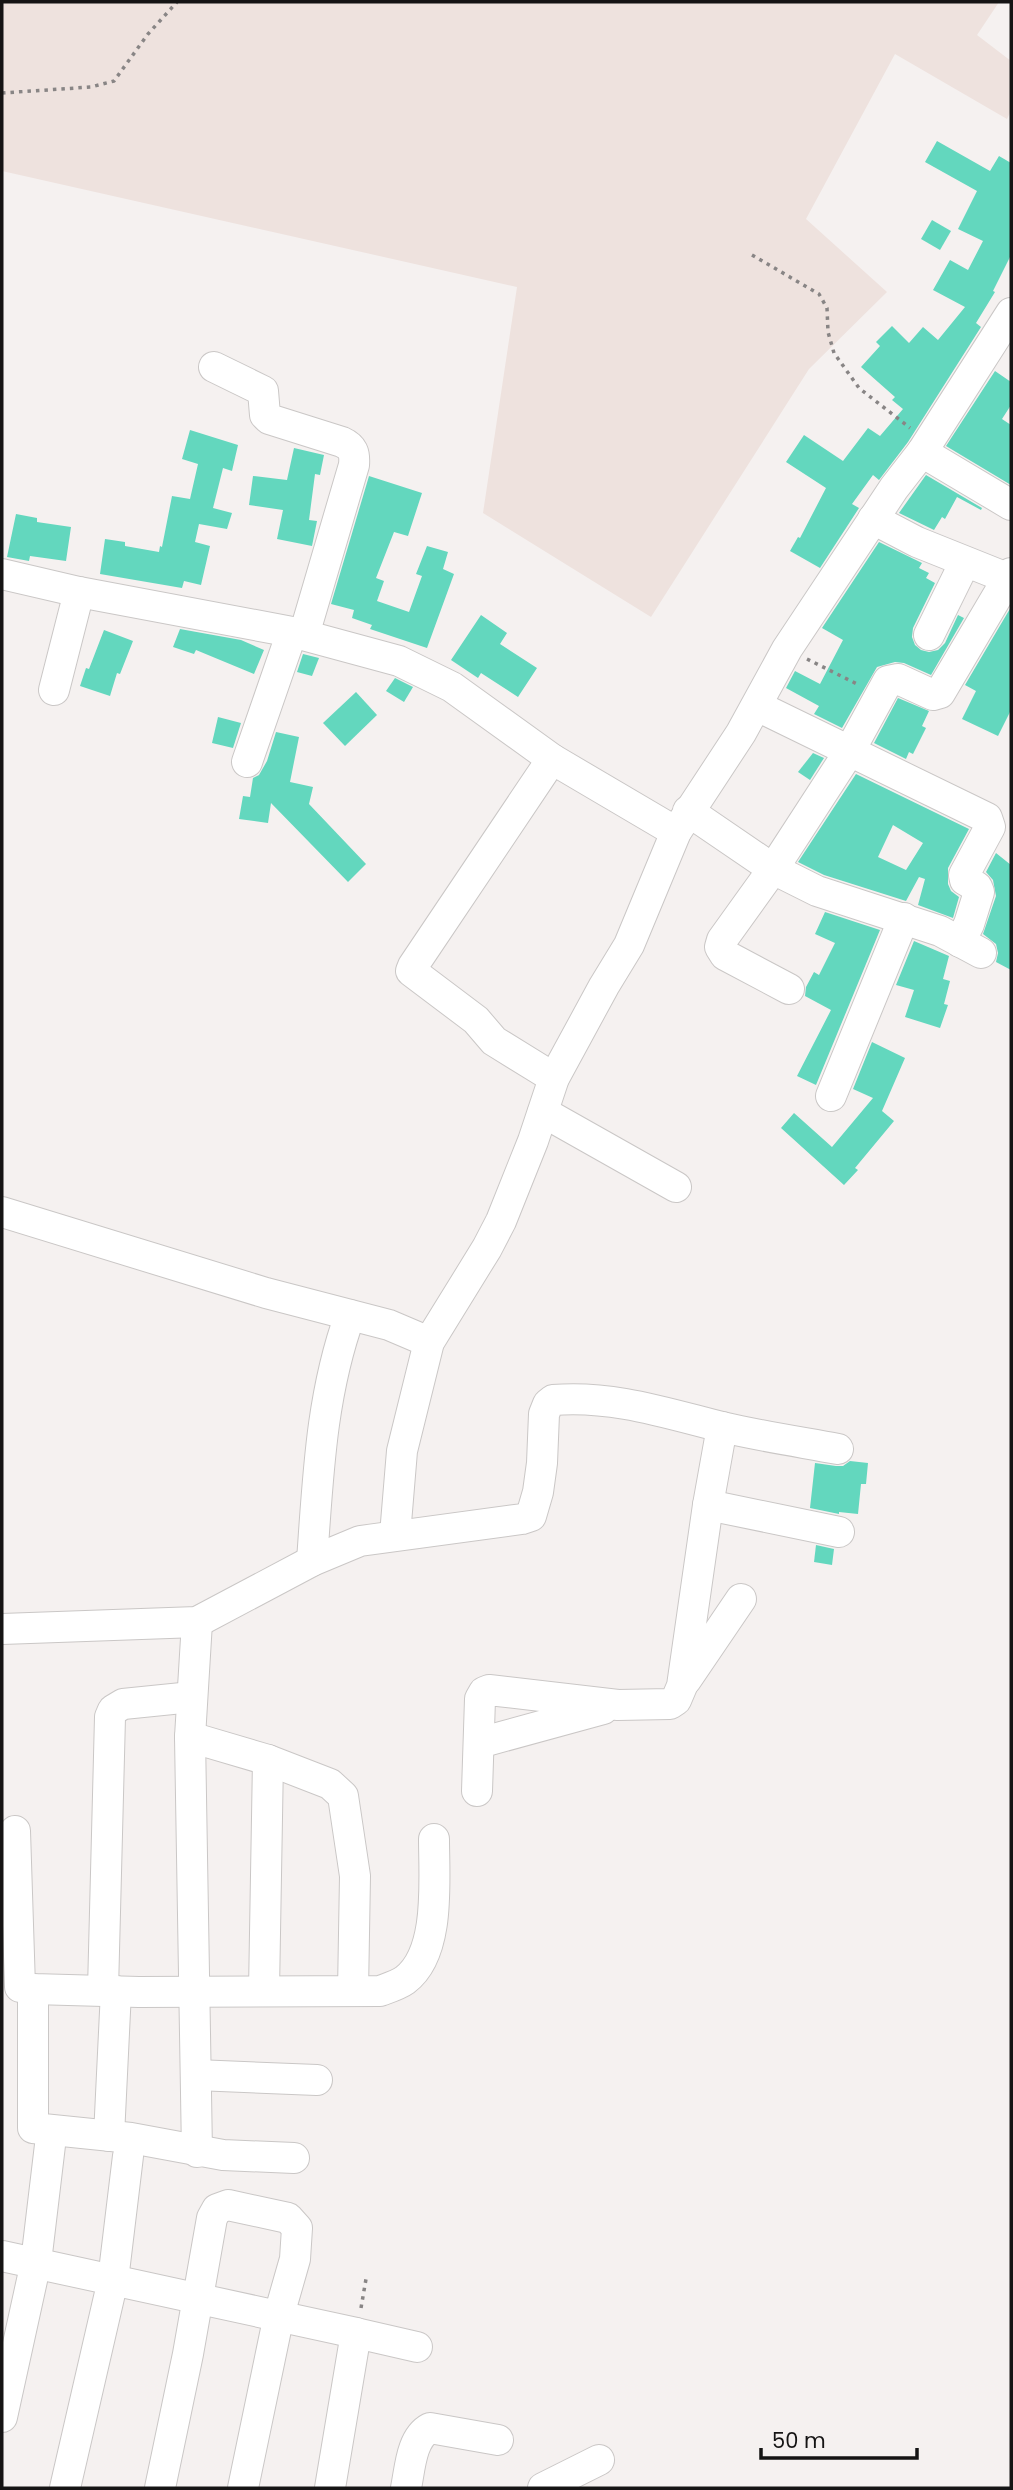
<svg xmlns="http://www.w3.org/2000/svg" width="1013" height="2490" font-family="Poppins,sans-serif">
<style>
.built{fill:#eee2de}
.building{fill:#63d7be;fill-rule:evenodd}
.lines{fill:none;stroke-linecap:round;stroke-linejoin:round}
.minor-casing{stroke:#cac7c6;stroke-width:32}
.path{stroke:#888585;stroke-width:3.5;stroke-dasharray:3.5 5;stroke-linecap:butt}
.minor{stroke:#fff;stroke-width:30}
</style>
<rect width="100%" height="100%" fill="#f5f1f0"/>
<path class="built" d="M2,2H999L977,35L1011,61V111L1007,119L895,54L806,219L887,292L809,369L651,617L483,513L517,287L2,171Z"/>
<g class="building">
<path d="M937,141L990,171L999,156L1011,163V255L993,291L995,292L976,323L981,327L908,442L879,480L873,475L852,504L859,508L820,568L790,551L798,537L800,538L826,488L786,462L804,435L843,461L868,428L880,436L903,409L892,400L895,397L861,367L880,346L876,342L892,326L909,343L923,327L938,340L965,307L933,290L950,260L968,270L983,241L958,229L977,191L925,162Z"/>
<path d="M932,220L951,231L940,250L921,239Z"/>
<path d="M995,371L1011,382V405L1002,419L1011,425V485L946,446Z"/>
<path d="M190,430L238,445L232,471L223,468L213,508L232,513L227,529L199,524L195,542L210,546L201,585L184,581L182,588L100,574L105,539L125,542V546L159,552L160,546L162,547L172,496L190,499L198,464L182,459Z"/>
<path d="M294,448L324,455L320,475L315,474L309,520L317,521L312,546L277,539L283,510L249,505L253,476L287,480Z"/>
<path d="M926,475L982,508L981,510L957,497L945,519L942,517L934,530L899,513Z"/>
<path d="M369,476L422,493L408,536L394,532L376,578L384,581L377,601L409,612L422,576L416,574L427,546L448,552L443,569L454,574L427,648L370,629L372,625L352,618L354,610L331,604Z"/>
<path d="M16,514L37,518V522L71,527L66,561L30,556L29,561L7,557Z"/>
<path d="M879,542L922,563L919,568L929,573L926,578L935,583L913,628L912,637L915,645L921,650L929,652L938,650L945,643L958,615L964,618L931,675L904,663L895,662L877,667L842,728L814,714L819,706L786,688L795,671L820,684L843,640L822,628Z"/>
<path d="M1011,607V710L998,736L962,719L976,691L965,685Z"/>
<path d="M481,615L507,633L500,644L537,668L518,697L481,673L478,678L451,660Z"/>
<path d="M180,629L241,640L264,650L254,674L196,650L194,654L173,647Z"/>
<path d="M104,630L133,641L120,674L117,673L110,696L80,686L86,668L89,669Z"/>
<path d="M303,654L319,658L312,676L297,672Z"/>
<path d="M395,678L413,687L404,702L386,691Z"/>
<path d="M356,692L377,715L345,746L323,723Z"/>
<path d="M898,698L929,711L922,726L926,728L913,754L909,752L906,759L874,743Z"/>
<path d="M218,717L241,723L233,748L212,743Z"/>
<path d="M276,732L299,737L290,782L313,787L309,804L366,864L348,882L271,803L268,823L239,819L243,796L250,797L253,778L259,775L267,761Z"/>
<path d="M813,753L824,758L810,780L798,772Z"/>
<path d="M856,774L969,829L948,868V884L951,891L959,897L953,918L918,905L925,879L919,877L906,901L824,875L798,862ZM893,825L923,843L906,870L878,857Z"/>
<path d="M996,853L1011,865V970L996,962L998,953L996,944L983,934L996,896L993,880L986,872Z"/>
<path d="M825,912L880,930L816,1085L797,1076L831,1010L805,996L806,987L814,972L819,975L835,943L815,934Z"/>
<path d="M914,941L949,956L943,979L950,981L944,1004L948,1005L940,1028L905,1017L914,990L896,985Z"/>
<path d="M872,1042L905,1058L882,1111L894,1121L855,1168L858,1170L844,1185L781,1128L794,1113L832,1147L873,1098L853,1089Z"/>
<path d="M850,1461L868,1463L866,1484H861L858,1514L839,1512V1514L810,1508L815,1463L836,1466H843Z"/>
<path d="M816,1545L834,1549L832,1565L814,1562Z"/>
</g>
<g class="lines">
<g class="minor-casing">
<g id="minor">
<path d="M214,367L263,391L265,415L269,419L342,442C353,447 355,453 354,465L304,635"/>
<path d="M922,452L1011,505"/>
<path d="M873,519L917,542L1007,578"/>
<path d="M2,574L79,592L292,632L399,661L452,687L552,759L676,832"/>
<path d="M929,635L965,562"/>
<path d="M54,690L79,592"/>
<path d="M757,706L987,818L990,827L964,875L965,880L977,887L979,892L969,924L960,942"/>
<path d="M552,759L413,966L411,971L476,1020L494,1041L554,1078"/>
<path d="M247,762L292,632"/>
<path d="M688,811L773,869L817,891L940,931L981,953"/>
<path d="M789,989L725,955L720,947L722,940L773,869L849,752L888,681L898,679L933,695L940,693L1011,573"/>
<path d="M831,1096L904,918"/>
<path d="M543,1112L676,1187"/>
<path d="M2,1212L266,1293L389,1325L429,1342"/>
<path d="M708,1505L839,1532"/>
<path d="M395,1535L402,1451L429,1342L487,1248L501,1221L533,1141L554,1078L604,986L629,945L676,832L741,733L787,649L894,488L922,452L1011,313"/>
<path d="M312,1561C318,1477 321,1395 350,1315"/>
<path d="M197,1622L190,1737L197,2152"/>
<path d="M2,1629L197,1622L312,1561L360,1541L522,1519L531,1516L538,1492L542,1463L544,1414L548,1404L553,1400C612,1395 666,1413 722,1427C760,1436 800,1442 838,1449"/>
<path d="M686,1680L741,1599"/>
<path d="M190,1737L268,1760L330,1784L343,1796L355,1876L353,1991"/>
<path d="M479,1743L603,1709"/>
<path d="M477,1791L480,1699L484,1692L489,1690L618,1705L670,1704L676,1700L682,1686L708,1505L722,1427"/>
<path d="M15,1831L20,1987L33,1989L139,1992L380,1991C388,1988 398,1985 405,1980C441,1953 434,1880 434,1839"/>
<path d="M33,1989V2128L131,2138L223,2155L294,2158"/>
<path d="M103,1990L110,1717L113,1710L123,1704L192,1697"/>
<path d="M264,1991L268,1760"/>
<path d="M196,2075L317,2080"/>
<path d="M109,2136L116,1991"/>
<path d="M2,2256L356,2333L330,2488"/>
<path d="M356,2333L417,2347"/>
<path d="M2,2417L36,2262L50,2145"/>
<path d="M65,2488L113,2280L128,2156"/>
<path d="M160,2488L188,2354L212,2218L217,2209L228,2205L288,2218L297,2228L295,2259L279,2315L243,2488"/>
<path d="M406,2488C410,2469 411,2438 430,2428L498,2440"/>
<path d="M543,2488L599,2460"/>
</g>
</g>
<g class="path">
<path d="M2,93L91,87L114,81L148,34L177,2"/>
<path d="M752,255L819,294L827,308L828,332L834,353L859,388L910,428"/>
<path d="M807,659L857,684"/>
<path d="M361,2308L366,2279"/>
</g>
<use href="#minor" class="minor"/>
</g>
<rect width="1013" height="2490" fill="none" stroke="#151414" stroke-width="7"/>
<path d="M761 2448v10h156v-10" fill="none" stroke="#151414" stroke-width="3.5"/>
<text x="772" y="2448" font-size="21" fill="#151414" stroke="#f5f1f0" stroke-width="5" paint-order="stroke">50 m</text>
</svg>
